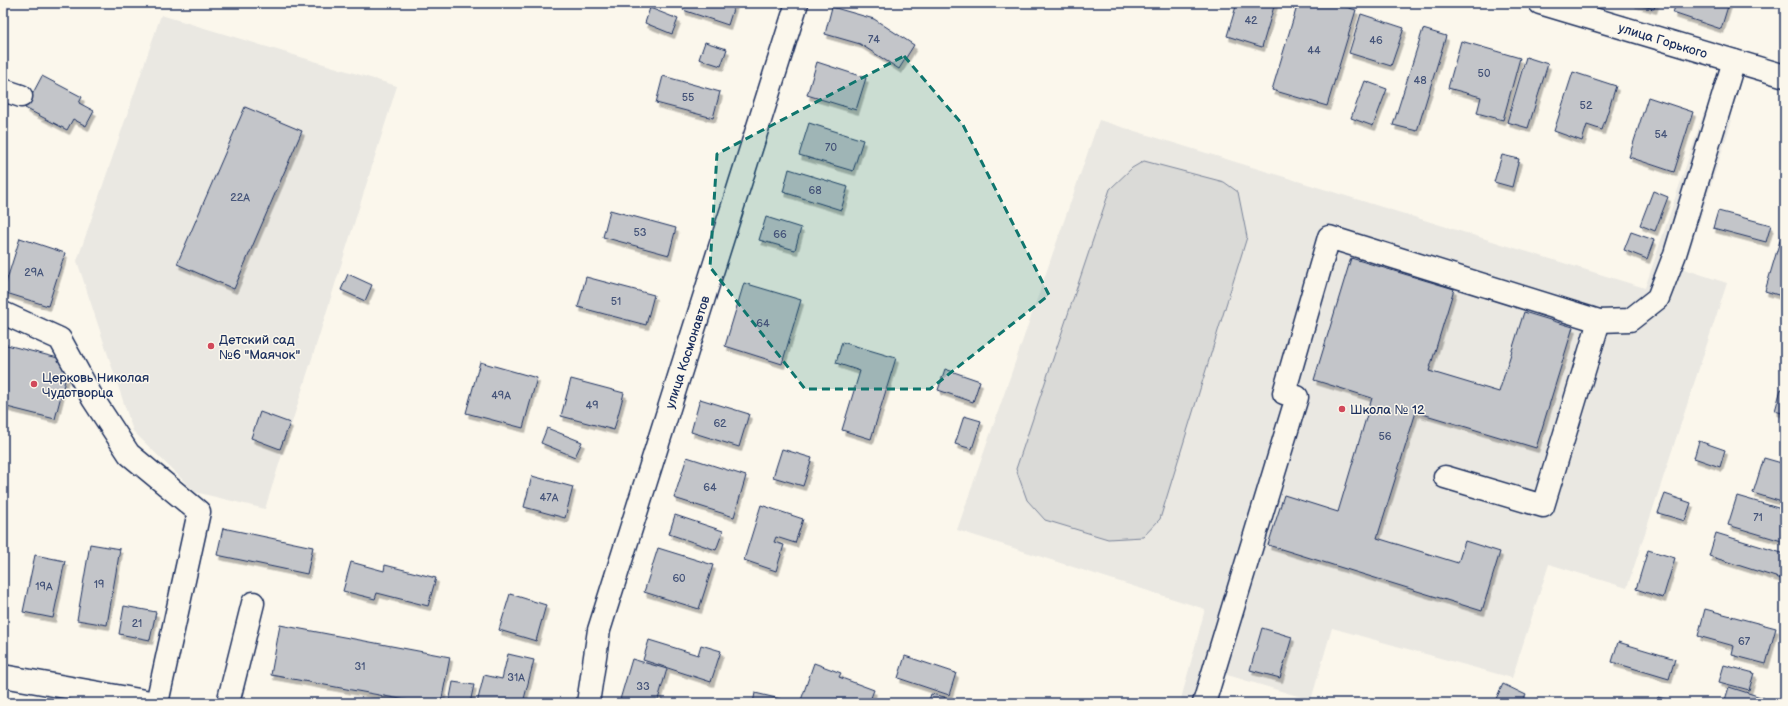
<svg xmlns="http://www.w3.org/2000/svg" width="1788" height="706" font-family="'Balsamiq Sans',sans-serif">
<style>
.built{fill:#eae8e2}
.green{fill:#dadad7;stroke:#7a849a}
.building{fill:#c3c5c9;stroke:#1b2f5e;filter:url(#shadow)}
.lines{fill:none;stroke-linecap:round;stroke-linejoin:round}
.minor-casing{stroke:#1b2f5e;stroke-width:25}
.minor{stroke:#fbf7ec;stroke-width:22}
.marked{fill:#0f766e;fill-opacity:0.2;stroke:#0f766e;stroke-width:3;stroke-dasharray:8 5;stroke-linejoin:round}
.poi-dot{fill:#d1495b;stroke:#fbf7ec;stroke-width:1.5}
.labels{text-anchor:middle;stroke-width:3;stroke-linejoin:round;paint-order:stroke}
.number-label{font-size:11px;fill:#455479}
.street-label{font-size:13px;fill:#1b2f5e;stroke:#fbf7ec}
.poi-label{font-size:13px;fill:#1b2f5e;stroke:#fbf7ec;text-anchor:start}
</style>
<defs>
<filter id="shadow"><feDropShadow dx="2.5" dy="4.5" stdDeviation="0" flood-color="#0004"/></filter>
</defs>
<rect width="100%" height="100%" fill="#fbf7ec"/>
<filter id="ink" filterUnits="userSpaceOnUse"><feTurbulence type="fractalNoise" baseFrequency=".025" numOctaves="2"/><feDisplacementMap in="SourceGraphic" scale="8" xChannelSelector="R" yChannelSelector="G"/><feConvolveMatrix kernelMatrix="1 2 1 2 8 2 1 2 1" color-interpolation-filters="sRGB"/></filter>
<g filter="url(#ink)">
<g class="built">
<path d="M161,15L397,86L265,509L195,492L133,431L77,261Z"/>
<path d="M1704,112L1732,120L1684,269L1727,283L1627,588L1549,564L1512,678L1332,628L1311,700L1224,674L1215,703H1180L1205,609L957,530L1099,120L1645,288Z"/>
</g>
<path class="green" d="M1144,161L1224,182L1238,192L1247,237L1160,519L1143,537L1108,539L1045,520L1027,500L1016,469L1110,189L1132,168Z"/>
<g class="building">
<path d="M686,3H735L728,25L683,10Z"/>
<path d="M1237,3H1275L1262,47L1227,36Z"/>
<path d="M1298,3H1333L1356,10L1327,106L1272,90Z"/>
<path d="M1633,3H1656L1654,9Z"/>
<path d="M1676,3H1729L1721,29L1673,13Z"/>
<path d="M1781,3H1785V9L1779,6Z"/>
<path d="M832,7L874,19L914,45L899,69L860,44L825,34Z"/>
<path d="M650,8L678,19L672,34L645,23Z"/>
<path d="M1361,14L1404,28L1391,66L1349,53Z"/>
<path d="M1423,29L1446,36L1417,131L1393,125Z"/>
<path d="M1461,41L1520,58L1503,120L1477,113L1481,97L1448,88Z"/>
<path d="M705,42L727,49L721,66L699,59Z"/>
<path d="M1526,57L1548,64L1528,128L1507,122Z"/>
<path d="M817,62L866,78L856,110L807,95Z"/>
<path d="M1573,72L1616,86L1602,130L1587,125L1582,141L1554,131Z"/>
<path d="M42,76L82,97L79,103L94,111L86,126L73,119L67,130L25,108Z"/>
<path d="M663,76L720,92L713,118L656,103Z"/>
<path d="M1365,81L1387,89L1373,126L1351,118Z"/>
<path d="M1648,97L1693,112L1674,172L1629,157Z"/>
<path d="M245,107L302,131L234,289L177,264Z"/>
<path d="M809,123L863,140L853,171L799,155Z"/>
<path d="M1502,155L1519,159L1512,187L1494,182Z"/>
<path d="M789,169L848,187L841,210L783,192Z"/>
<path d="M1653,191L1668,197L1655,231L1640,225Z"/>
<path d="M610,210L676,228L669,255L603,237Z"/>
<path d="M1718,211L1771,225L1766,242L1713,228Z"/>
<path d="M766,217L801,228L795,250L759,240Z"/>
<path d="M1784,227H1785V297L1765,291Z"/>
<path d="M1631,232L1654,240L1647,259L1624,250Z"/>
<path d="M20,238L65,253L48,306L3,292Z"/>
<path d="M1351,258L1454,289L1429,371L1499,392L1524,312L1573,327L1536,448L1416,412L1377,538L1458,563L1465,541L1500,552L1482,611L1268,545L1284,495L1338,512L1372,398L1314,380Z"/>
<path d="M348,274L372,285L365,301L341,290Z"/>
<path d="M586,277L654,295L646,325L578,307Z"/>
<path d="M744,283L801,300L782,364L725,346Z"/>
<path d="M842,342L896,358L871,439L842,430L860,371L836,363Z"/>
<path d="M3,344L70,361L55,419L3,406Z"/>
<path d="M480,362L537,378L523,428L466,413Z"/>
<path d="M945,369L980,381L973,402L938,390Z"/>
<path d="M571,379L624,393L614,430L561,416Z"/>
<path d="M1781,389L1785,390V414L1775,411Z"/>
<path d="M700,399L749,414L739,447L691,432Z"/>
<path d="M260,412L290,423L280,449L251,438Z"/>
<path d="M964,416L981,421L972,449L955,444Z"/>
<path d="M547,428L582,442L575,457L541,443Z"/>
<path d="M1699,441L1725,450L1720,467L1694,458Z"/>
<path d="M782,449L812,458L803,486L773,477Z"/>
<path d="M687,457L746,476L734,517L674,498Z"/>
<path d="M1764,458L1785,464V503L1753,493Z"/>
<path d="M532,476L573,487L565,518L524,507Z"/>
<path d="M1665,494L1691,503L1685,521L1658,513Z"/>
<path d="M1737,496L1785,510V542L1728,525Z"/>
<path d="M761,505L803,519L795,543L776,537L774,542L784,545L776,571L744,560Z"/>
<path d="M675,515L723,531L716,550L669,534Z"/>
<path d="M223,528L313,547L307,574L217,555Z"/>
<path d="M1716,533L1785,554V580L1709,556Z"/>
<path d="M90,544L120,549L107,625L77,620Z"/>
<path d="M658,548L713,565L699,609L644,592Z"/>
<path d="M1648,550L1675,558L1663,598L1636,589Z"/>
<path d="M35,555L65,561L53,618L23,612Z"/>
<path d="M351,562L384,571L385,565L436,578L428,606L377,593L375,599L343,591Z"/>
<path d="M510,594L546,605L536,641L499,630Z"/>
<path d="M124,606L156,612L150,640L119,634Z"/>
<path d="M1705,609L1776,628L1766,664L1732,655L1734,646L1698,636Z"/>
<path d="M280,625L450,657L441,703H422L271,675Z"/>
<path d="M1262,628L1292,637L1280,678L1250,670Z"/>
<path d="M649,640L698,655L701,645L721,651L711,682L643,660Z"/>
<path d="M1618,642L1675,659L1669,679L1612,662Z"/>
<path d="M508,654L534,660L523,703H477L484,675L502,679Z"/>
<path d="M905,656L956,673L949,695L898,678Z"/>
<path d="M632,659L667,669L657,703H619Z"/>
<path d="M814,663L841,673L839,677L874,690L869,703H800Z"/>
<path d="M1724,665L1754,673L1749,690L1719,682Z"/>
<path d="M453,682L474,685L470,703H449Z"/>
<path d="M1503,684L1526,695L1522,703H1494Z"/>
<path d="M1729,687L1764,698L1763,703H1724Z"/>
<path d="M755,693L789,701V703H753Z"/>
<path d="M931,694L945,697L943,703H928Z"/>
<path d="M1658,697L1678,703H1656Z"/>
</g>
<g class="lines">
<g class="minor-casing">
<g id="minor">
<path d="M1540,3L1785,76"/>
<path d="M3,90L21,96"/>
<path d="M3,313L60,339L93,399L129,454L199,512L157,703"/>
<path d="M1445,477L1543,506L1599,321"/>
<path d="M3,676L156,703"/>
<path d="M228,703L253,603"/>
<path d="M588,703L599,630L797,3"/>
<path d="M1204,703L1297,397L1284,393L1329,237L1599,321L1630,320L1658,298L1675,254L1734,61"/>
</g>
</g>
<use href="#minor" class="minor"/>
</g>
</g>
<path class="marked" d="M904,56L963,125L1049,295L930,389H805L710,267L717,154Z"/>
<g class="poi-dot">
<circle cx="211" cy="346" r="4"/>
<circle cx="34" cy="384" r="4"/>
<circle cx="1342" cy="409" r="4"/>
</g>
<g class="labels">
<g class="number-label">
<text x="1251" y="24">42</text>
<text x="874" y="43">74</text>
<text x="1376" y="44">46</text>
<text x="1314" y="54">44</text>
<text x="1484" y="77">50</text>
<text x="1420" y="84">48</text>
<text x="688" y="101">55</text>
<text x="1586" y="109">52</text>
<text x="1661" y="138">54</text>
<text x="831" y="151">70</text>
<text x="815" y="194">68</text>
<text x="240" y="201">22А</text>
<text x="640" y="236">53</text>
<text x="780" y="238">66</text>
<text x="34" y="276">29А</text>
<text x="616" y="305">51</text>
<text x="763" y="327">64</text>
<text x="501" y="399">49А</text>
<text x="592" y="409">49</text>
<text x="720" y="427">62</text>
<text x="1385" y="440">56</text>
<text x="710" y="491">64</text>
<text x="549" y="501">47А</text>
<text x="1758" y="521">71</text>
<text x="679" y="582">60</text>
<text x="99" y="588">19</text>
<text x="44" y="590">19А</text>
<text x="137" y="627">21</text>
<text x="1744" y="645">67</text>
<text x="360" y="670">31</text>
<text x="516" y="681">31А</text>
<text x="643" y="690">33</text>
</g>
<g class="street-label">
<text transform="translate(1663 40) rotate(17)" y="5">улица Горького</text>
<text transform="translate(687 352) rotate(-72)" y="5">улица Космонавтов</text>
</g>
<g class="poi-label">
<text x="219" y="344">Детский сад<tspan x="219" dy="15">№6 "Маячок"</tspan></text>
<text x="42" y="382">Церковь Николая<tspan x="42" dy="15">Чудотворца</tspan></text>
<text x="1350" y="414">Школа № 12</text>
</g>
</g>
<rect width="1788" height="706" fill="none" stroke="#fbf7ec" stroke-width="16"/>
<rect x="8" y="8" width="1772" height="690" fill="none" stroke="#1b2f5e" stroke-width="1.5" filter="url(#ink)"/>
</svg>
